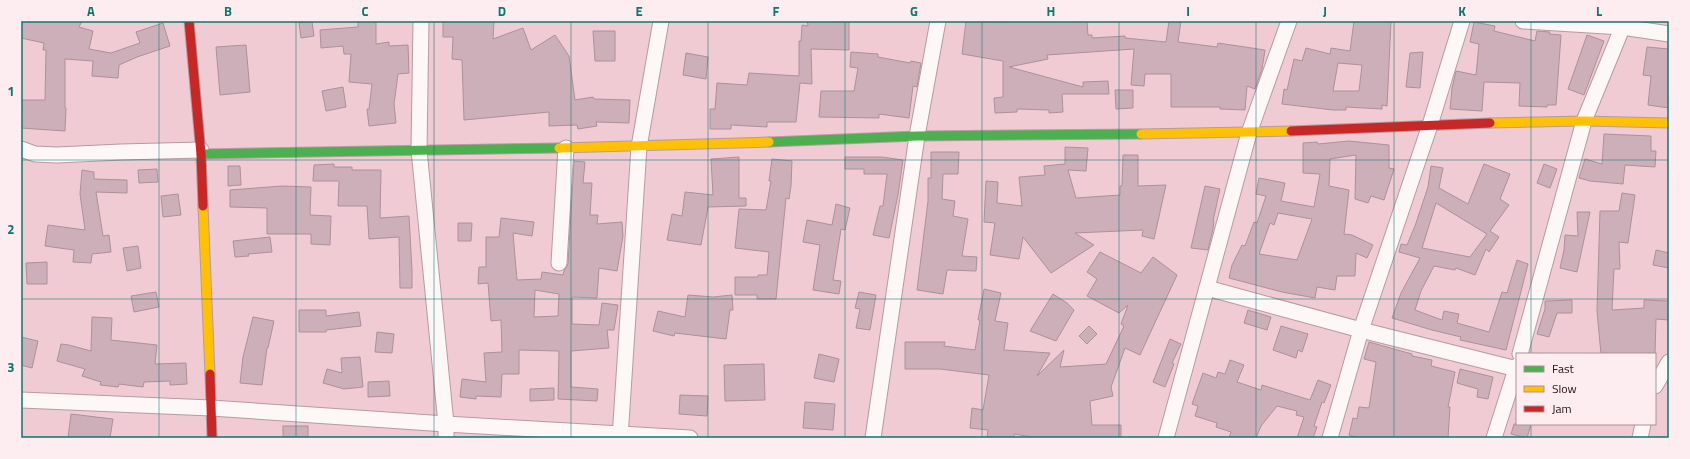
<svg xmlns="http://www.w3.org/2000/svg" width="1690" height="459" font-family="'Titillium Web',sans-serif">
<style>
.building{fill:#cdafba;stroke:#ad909b;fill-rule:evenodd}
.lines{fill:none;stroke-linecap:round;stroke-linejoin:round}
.street-casing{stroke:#b89aa1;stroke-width:17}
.fast-casing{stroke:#b89aa1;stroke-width:11}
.slow-casing{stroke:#b89aa1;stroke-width:11}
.jam-casing{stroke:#b89aa1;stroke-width:11}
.street{stroke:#fdf7f8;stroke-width:15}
.fast{stroke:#4caf50;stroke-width:9}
.slow{stroke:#ffc107;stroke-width:9}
.jam{stroke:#c62828;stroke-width:9}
.grid{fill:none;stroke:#0f766e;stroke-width:1;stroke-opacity:0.55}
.neatline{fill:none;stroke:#0f766e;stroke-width:1.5}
.grid-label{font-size:13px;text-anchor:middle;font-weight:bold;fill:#0f766e}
</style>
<rect width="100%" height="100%" fill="#f0cbd3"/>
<g class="building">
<path d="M21,21H82L79,27L93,31L89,49L111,53L140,43L136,32L163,23L170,46L137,57L119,65L118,78L92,76L93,61L65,59V108H66L65,131L21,128V100H45L46,50H43L44,43L21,38Z"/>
<path d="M312,21L314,36L301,38L299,23Z"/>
<path d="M358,21H376V44L389,42V46L408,45L409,73L398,74L394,104L396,123L369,126L367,109H369L372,84L349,82L351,54H344L343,46L321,48L320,30L358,27Z"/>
<path d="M443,21H494L493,39L523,28L531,50L555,35L569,56L575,100L593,97L594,99L630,100L629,123L596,122L597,126L578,129L577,125L549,126V112L464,120L462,60L452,59L453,37H443Z"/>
<path d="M807,21H849V50L811,49L812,84L800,83L796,122H767V127L731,125V129H710V109H715L717,83L747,85L749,73L799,76V41H801L802,25L808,26Z"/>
<path d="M966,21H1087L1088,35H1092V38L1125,36V38L1166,42L1169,21H1181L1178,42L1217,47L1218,43L1265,50L1262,69L1255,89L1247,86L1245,110L1220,109V107H1171V74H1145L1144,86L1131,85L1134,49L1047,55L1048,59L1009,67L1083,87V82L1108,81L1109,94H1062L1063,112L1049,113V110L1017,109V112L995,113L994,98L1003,97V61L962,54Z"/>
<path d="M1354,21H1391L1387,106L1382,105V109L1346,107V110H1333L1282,104L1284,89L1287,90L1294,59L1302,61L1306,48L1330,54L1331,48L1350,51ZM1338,63L1362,65L1359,91H1333Z"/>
<path d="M1474,22L1495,26L1494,31L1535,41L1537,31L1550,32L1549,34L1561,35L1556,105H1547V107L1519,106L1520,83L1484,82L1482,111L1450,109L1452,88L1456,71L1476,75L1479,44L1470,42Z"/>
<path d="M593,31H615V61H595Z"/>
<path d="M1587,35L1604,41L1584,95L1568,89Z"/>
<path d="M246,45L250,92L220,95L216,47Z"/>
<path d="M1647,47L1669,49V108L1648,105L1651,76L1643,75Z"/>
<path d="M851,52L878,54V57L910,63L911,61L921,63L917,87L913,86L909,118L879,114V118L819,117L821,91H854L858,68L850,67Z"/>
<path d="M1423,52L1420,88L1406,87L1410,53Z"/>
<path d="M686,53L708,57L706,79L683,75Z"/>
<path d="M343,87L346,107L326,111L322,91Z"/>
<path d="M1115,90H1133V108L1116,109Z"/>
<path d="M1604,134L1651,136V151H1656L1655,167L1625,165L1623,184L1590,181L1579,178L1585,159L1602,164Z"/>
<path d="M1349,141L1389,145V168L1394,169L1384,200L1371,196L1368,203L1355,199L1356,155L1330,159L1329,186L1349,190L1344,234L1352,235L1373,245L1367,258L1356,253L1355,276H1337L1335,290L1317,287L1315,298L1282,292L1229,278L1232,265L1242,245L1245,246L1254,222L1257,223L1266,196L1256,194L1259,178L1285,183L1281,201L1314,207L1320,174L1303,173V143L1317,142L1318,144ZM1278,213L1312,219L1297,260L1259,254L1270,223L1274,225Z"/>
<path d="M1065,147L1088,148L1086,171L1068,170L1076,198L1120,195V186H1122L1123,155H1138V186L1166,185L1154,239L1142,236L1143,230L1075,233L1094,245L1051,273L1023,237L1019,259L990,255L995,223L984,222L986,181L998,182L997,203L1022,206L1019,177L1045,175L1044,166L1065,164Z"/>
<path d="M931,152H959L958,174H943L942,199L955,201L953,216L968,219L962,256L977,257L976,271L947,270L943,294L917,290L928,201V178H931Z"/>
<path d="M739,157V198H746V206L708,207L701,245L667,240L672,214L682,216L685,192L713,195L711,159Z"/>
<path d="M845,157H882L903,160L898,195L889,238L873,235L880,206H883L887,174H864V169H845Z"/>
<path d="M772,159L792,161L791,186L789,199L786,198L776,299H757V295H735V277H758V275H767L769,252L735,248L739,209L766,210L771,181H769Z"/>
<path d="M574,161L585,162L583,183H592L590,215H598L597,224L622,222L623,236L617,271L599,268L597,298L572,297V324L599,325L602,303L618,305L614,330H607L609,348L571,351V387L598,389L597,401L558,399L559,351L519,350V374H502L501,397L476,396V399L460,397L462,379L486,382L484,353L502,352L501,320L491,321L488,283L478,284L479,267H486V237H499L501,218L534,222L532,236L513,233L517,280L541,279L542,272L563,275L564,271L568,264ZM535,290L559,294L558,316L534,317Z"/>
<path d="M334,164V167H352V170H381L380,218L409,216L412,270V288H400L399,237L369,239L367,206H338L339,181H313L314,165Z"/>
<path d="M1484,164L1510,174L1500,199L1509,205L1490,231L1499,237L1489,252L1486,249L1475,275L1456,268L1455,270L1434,266L1421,291L1415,310L1442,320L1444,311L1459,314L1457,323L1489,332L1502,292L1507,293L1517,260L1528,264L1506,350L1460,340L1461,337L1432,330L1392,318L1401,293L1420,258L1399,252L1401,244L1407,245L1415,226L1428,187L1431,166L1443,168L1439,188L1468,204ZM1436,203L1487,234L1470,257L1422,248Z"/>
<path d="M1544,164L1557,169L1550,188L1537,183Z"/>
<path d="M228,166H240L241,185L228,186Z"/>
<path d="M157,169L158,182L139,183L138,170Z"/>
<path d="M82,170L94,172V179L127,180V193L96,192L103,236L109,235L111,252L92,254L91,263L73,262L74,250L45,246L48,225L85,230L80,194Z"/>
<path d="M282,186L311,187L310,215L331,216L330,245L311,244V234H267V208L230,207V190Z"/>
<path d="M1205,186L1220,189L1213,221H1214L1213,229L1208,250L1191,248Z"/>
<path d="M1622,193L1635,195L1628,243L1619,242L1620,269H1614L1612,310L1644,308V300L1669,301V320L1656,319L1655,354H1601L1597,311L1600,211H1619Z"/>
<path d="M178,194L181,215L163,217L161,196Z"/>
<path d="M836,204L850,208L845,230L841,229L833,280L841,281L839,294L813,290L820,245L803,242L807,220L832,225Z"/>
<path d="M1577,212H1590L1577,272L1560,268L1564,250L1565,235L1578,236Z"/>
<path d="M458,223H472L471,241H458Z"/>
<path d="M270,237L272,252L248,254L249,256L235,257L233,241Z"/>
<path d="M138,246L141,268L127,271L123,248Z"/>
<path d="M1656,250L1669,253V268L1653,265Z"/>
<path d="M1100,252L1141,273L1153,257L1177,275L1140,355L1125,348L1111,387L1113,396L1090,401L1092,425H1121V438H1039L1014,434V438L987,437L988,430L970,428L972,408L983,410L989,375L940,369H905V342H945L944,346L975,350L980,320H978L984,289L1001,293L995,321L1008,323L1004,350L1050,353L1037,376L1064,350L1060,367L1106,364L1124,326L1121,324L1128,305L1119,313L1087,296L1097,279L1087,272Z"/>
<path d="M47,262V284H27L26,263Z"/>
<path d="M156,292L159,307L134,312L131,296Z"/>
<path d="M859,292L876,295L870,330L856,328L860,309L855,308Z"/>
<path d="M1053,294L1067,303L1074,310L1056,341L1030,331Z"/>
<path d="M688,295L713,297L732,295L733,310H730L726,339L675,333L674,336L653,331L658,311L685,317Z"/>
<path d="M1572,300V313H1557L1549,337L1537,334L1545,309V301Z"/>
<path d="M299,310H326V316L359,312L361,326L326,330V332H299Z"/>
<path d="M1248,310L1271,317L1267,330L1244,323Z"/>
<path d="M92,317L112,318L111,340L157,345L155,364L186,363L187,384L170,385V381L144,382L143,387L119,384L118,387L100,385L101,382L82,376L85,369L57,361L61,344L69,345L91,351Z"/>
<path d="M253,317L274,321L268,348H267L262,385L240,383L243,357Z"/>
<path d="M1089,326L1097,334L1087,344L1079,336Z"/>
<path d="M1281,326L1308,334L1302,352L1298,350L1296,358L1273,350Z"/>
<path d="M377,332L394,334L392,353L375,352Z"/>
<path d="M21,337L38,341L32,368L21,365Z"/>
<path d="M1170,339L1181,344L1172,363L1174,364L1165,387L1153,382Z"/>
<path d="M1369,342L1412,354V356L1432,360L1431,366L1455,372L1448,407H1450L1448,438H1360L1349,435L1353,418L1357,419L1359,407L1369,408L1376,362L1364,359Z"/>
<path d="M819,354L839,359L834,382L814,378Z"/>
<path d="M360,357L363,387L344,389L323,383L327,369L342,373L341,358Z"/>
<path d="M1230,360L1244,365L1237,382L1261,390L1262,385L1310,400L1318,380L1331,385L1324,403L1322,402L1314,426L1317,427L1313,438H1297L1304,417L1296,415L1297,411L1277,406L1261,426L1256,438H1229L1231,432L1216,427L1217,423L1195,416L1198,406L1192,404L1203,373L1216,378L1218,372L1225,374Z"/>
<path d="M764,364L765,400L725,401L724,365Z"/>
<path d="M1460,369L1493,377L1488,399L1477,397L1478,389L1457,383Z"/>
<path d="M389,381L390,396L368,397V382Z"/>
<path d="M554,388V400L530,401V389Z"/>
<path d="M680,395L708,396L707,416L679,414Z"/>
<path d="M805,402L835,404L833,430L803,428Z"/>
<path d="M71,414L113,419L110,438H68Z"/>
<path d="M1514,424H1531L1527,438L1511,434Z"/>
<rect x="283" y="426" width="25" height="12"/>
</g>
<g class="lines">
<g class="street-casing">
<g id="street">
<path d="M421,21L419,150L446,424V438"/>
<path d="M1523,21L1622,27L1669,34"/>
<path d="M21,149L35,154L57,155L121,152L201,150"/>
<path d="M559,263L566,148"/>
<path d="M1207,288L1361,330L1517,369"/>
<path d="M1520,354L1584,121L1625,21"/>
<path d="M1655,386L1669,362"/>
<path d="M21,400L211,408L446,424L690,438"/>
<path d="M620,438L639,147L661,21"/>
<path d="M873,438L917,136L938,21"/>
<path d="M1166,438L1249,133L1289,21"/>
<path d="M1330,438L1361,330L1430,125L1462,21"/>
<path d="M1494,438L1517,366"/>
<path d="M1640,438L1643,424"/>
</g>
</g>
<g class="fast-casing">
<g id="fast">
<path d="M769,142L917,136L1141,134"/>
<path d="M201,154L559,148"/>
</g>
</g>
<g class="slow-casing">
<g id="slow">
<path d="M1490,123L1584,121L1669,123"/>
<path d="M1141,134L1291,131"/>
<path d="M559,148L769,142"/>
<path d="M203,206L210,374"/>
</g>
</g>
<g class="jam-casing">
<g id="jam">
<path d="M189,21L201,154L203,206"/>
<path d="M1291,131L1490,123"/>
<path d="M210,374L212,438"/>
</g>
</g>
<use href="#street" class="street"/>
<use href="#fast" class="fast"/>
<use href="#slow" class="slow"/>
<use href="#jam" class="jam"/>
</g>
<path class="grid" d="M159,21V438M296,21V438M434,21V438M571,21V438M708,21V438M845,21V438M982,21V438M1119,21V438M1256,21V438M1394,21V438M1531,21V354M21,160H1669M21,299H1669M1531,424V438"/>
<rect width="1690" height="459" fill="none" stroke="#feedf0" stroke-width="44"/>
<rect x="1516" y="353" width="140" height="72" fill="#feedf0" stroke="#a89398"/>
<rect x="1524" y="366" width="20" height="6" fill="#4caf50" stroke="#a89398"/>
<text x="1552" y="373" font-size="12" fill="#280b14">Fast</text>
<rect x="1524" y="386" width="20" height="6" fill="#ffc107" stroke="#a89398"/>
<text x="1552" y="393" font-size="12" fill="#280b14">Slow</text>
<rect x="1524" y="406" width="20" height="6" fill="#c62828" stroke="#a89398"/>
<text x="1552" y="413" font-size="12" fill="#280b14">Jam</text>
<rect x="22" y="22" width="1646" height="415" class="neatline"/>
<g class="grid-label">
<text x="91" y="16">A</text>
<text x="228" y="16">B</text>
<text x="365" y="16">C</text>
<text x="502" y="16">D</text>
<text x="639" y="16">E</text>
<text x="776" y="16">F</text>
<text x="914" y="16">G</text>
<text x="1051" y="16">H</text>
<text x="1188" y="16">I</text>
<text x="1325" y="16">J</text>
<text x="1462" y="16">K</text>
<text x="1599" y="16">L</text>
<text x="11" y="96">1</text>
<text x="11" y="234">2</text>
<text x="11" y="372">3</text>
</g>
</svg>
